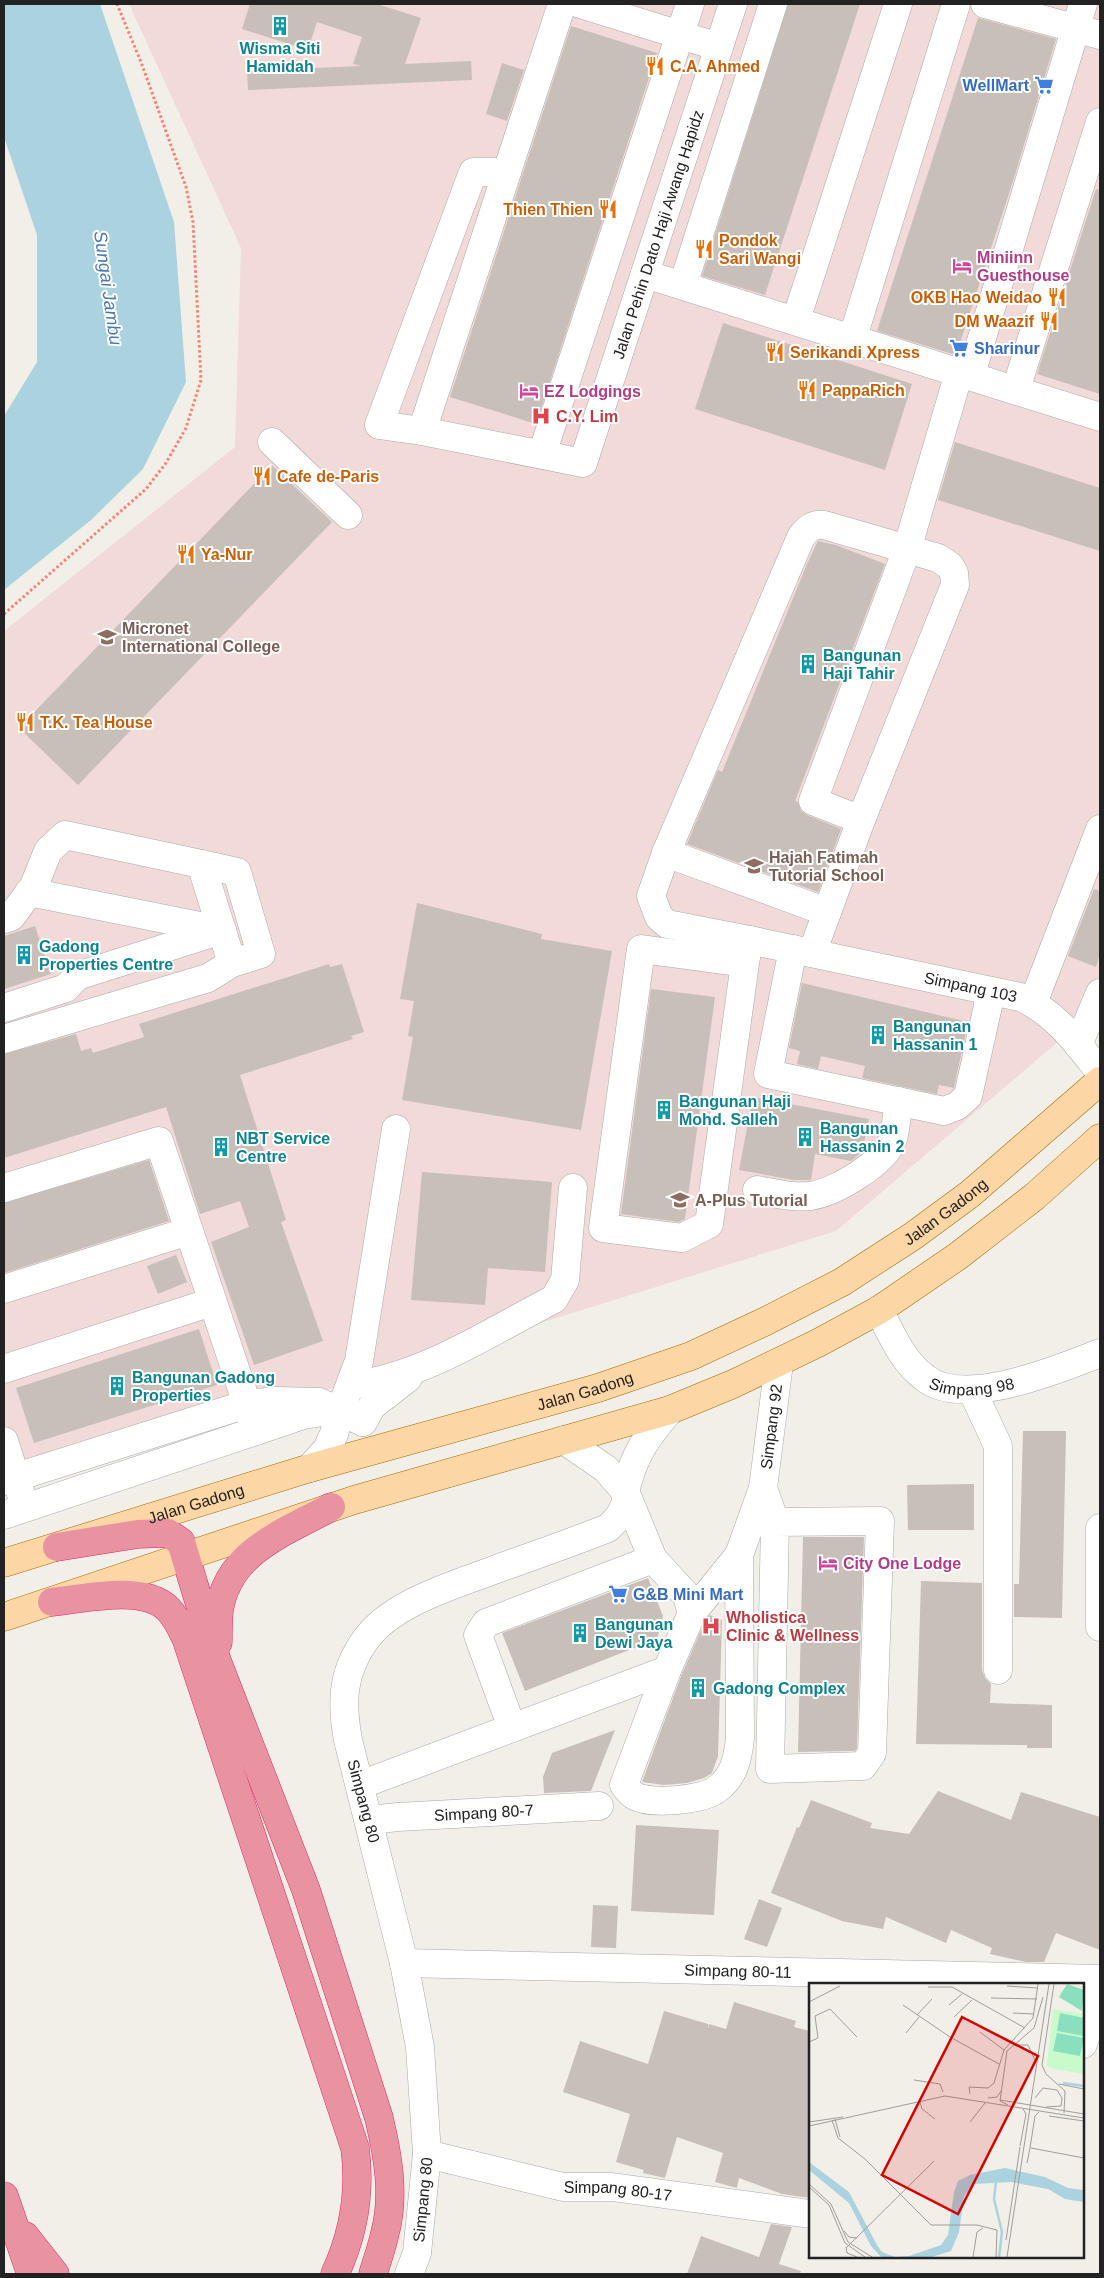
<svg xmlns="http://www.w3.org/2000/svg" width="1104" height="2278" font-family="Arial,sans-serif">
<style>
.commercial{fill:#f2dad9}
.water{fill:#aad3df}
.building{fill:#c7bfb8}
.lines{fill:none;stroke-linecap:round;stroke-linejoin:round}
.minor-casing{stroke:#a9a9a9;stroke-width:29}
.major-casing{stroke:#a06b00;stroke-width:29}
.highway-casing{stroke:#dc2a67;stroke-width:29}
.path{stroke:#fa8072;stroke-width:3;stroke-dasharray:2.5 2.5;stroke-linecap:butt}
.minor{stroke:#fff;stroke-width:28}
.major{stroke:#fcd6a4;stroke-width:28}
.highway{stroke:#e892a2;stroke-width:28}
.labels{text-anchor:middle;stroke-width:4;stroke-linejoin:round;paint-order:stroke}
.culture-label{font-size:16px;font-weight:bold;fill:#0d838f;stroke:#fff;text-anchor:start}
.food-label{font-size:16px;font-weight:bold;fill:#c56008;stroke:#fff;text-anchor:start}
.shop-label{font-size:16px;font-weight:bold;fill:#366cbe;stroke:#fff;text-anchor:start}
.street-label{font-size:16px;fill:#222;stroke:#fff}
.hotel-label{font-size:16px;font-weight:bold;fill:#b23c85;stroke:#fff;text-anchor:start}
.health-label{font-size:16px;font-weight:bold;fill:#be3a42;stroke:#fff;text-anchor:start}
.education-label{font-size:16px;font-weight:bold;fill:#785e54;stroke:#fff;text-anchor:start}
.water-label{font-size:18px;font-style:italic;fill:#4a7aab;stroke:#fff}
.inset-river{fill:none;stroke:#aad3df;stroke-width:2.5}
.inset-road{fill:none;stroke:#9f9d99;stroke-width:1}
.view{fill:#d40000;fill-opacity:0.15;stroke:#d40000;stroke-width:2.5}
.inset-edge{fill:none;stroke:#222;stroke-width:2.5}
</style>
<rect width="100%" height="100%" fill="#f2efe9"/>
<path class="commercial" d="M129,4H1100V1006L836,1231L4,1490V631L235,447L241,248Z"/>
<path class="water" d="M4,4H100L174,222L186,382L143,469L91,520L4,590V416L37,362V235L4,137Z"/>
<g class="building">
<path d="M250,4H377L421,18L405,64L471,61L472,80L248,90L247,71L361,66L353,64L362,37L317,22L308,50L242,29Z"/>
<path d="M788,4H860L765,295L702,276Z"/>
<path d="M978,18L1056,39L1013,181L956,355L877,331Z"/>
<path d="M571,26L657,53L536,424L450,397Z"/>
<path d="M502,63L524,70L507,121L486,114Z"/>
<path d="M1096,189L1100,190V394L1037,374Z"/>
<path d="M723,323L912,384L885,470L695,409Z"/>
<path d="M955,442L1100,488V551L938,500Z"/>
<path d="M272,465L332,522L78,785L19,728Z"/>
<path d="M818,541L836,545L885,564L795,801L798,802L801,811L807,815L841,829L818,892L687,844L718,770L722,772L807,564Z"/>
<path d="M1094,889L1100,891V954L1096,967L1068,956Z"/>
<path d="M417,903L542,934L541,939L612,951L581,1130L402,1100L413,1037L408,1036L414,1001L400,999Z"/>
<path d="M35,926L51,974L4,989V936Z"/>
<path d="M329,964L330,967L342,964L364,1032L351,1036L353,1039L240,1075L286,1220L281,1222L323,1341L254,1365L211,1242L249,1227L240,1201L200,1214L166,1107L4,1158V1054L76,1034L81,1051L91,1048L93,1053L144,1037L139,1024Z"/>
<path d="M802,983L968,1022L954,1088L939,1085L937,1094L862,1078L865,1066L821,1056L818,1069L797,1064L800,1051L789,1048Z"/>
<path d="M651,989L715,997L685,1219L679,1222L621,1214Z"/>
<path d="M753,1097L869,1119L862,1152L851,1161L815,1154L811,1180H794L739,1170Z"/>
<path d="M149,1160L169,1221L4,1273V1203Z"/>
<path d="M422,1172L552,1182L545,1272L488,1268L485,1305L411,1300Z"/>
<path d="M176,1255L187,1282L158,1294L147,1266Z"/>
<path d="M199,1329L217,1385L34,1443L16,1388Z"/>
<path d="M1023,1431H1066L1062,1618L1014,1617V1584H1019Z"/>
<path d="M974,1484V1530H908L907,1485Z"/>
<path d="M803,1537H864L857,1748L855,1751L798,1752Z"/>
<path d="M648,1578L663,1616L657,1639L525,1691L502,1633Z"/>
<path d="M921,1581L982,1583V1670L985,1678L991,1684L990,1703L1052,1705V1748H1027V1745L916,1744Z"/>
<path d="M710,1615L722,1620L718,1756L712,1773L704,1778L687,1783L664,1785L642,1782L681,1676L705,1621Z"/>
<path d="M615,1730L591,1791L544,1793L543,1777L552,1753Z"/>
<path d="M938,1791L1011,1820L1021,1792L1100,1817V1950L1056,1933L1044,1962H1026L990,1954L992,1948L951,1930L946,1943L886,1917L883,1929L842,1921L771,1893L797,1827L799,1828L811,1800L872,1823L870,1828L909,1834Z"/>
<path d="M636,1825L719,1830L714,1915L631,1911Z"/>
<path d="M759,1899L782,1908L767,1947L744,1939Z"/>
<path d="M593,1905L618,1906L616,1948L591,1947Z"/>
<path d="M734,2002L796,2021L794,2027L810,2031V2198L782,2194L739,2178L737,2188L715,2182L723,2153L677,2137L665,2178L643,2173L644,2170L616,2162L630,2114L563,2092L580,2041L648,2064L664,2011L708,2024V2028L709,2024L726,2029Z"/>
<path d="M771,2224L792,2227L779,2264L801,2271L800,2274H687L701,2236L759,2257Z"/>
</g>
<g class="lines">
<g class="minor-casing">
<g id="minor">
<path d="M580,4L719,47"/>
<path d="M985,4L1100,35"/>
<path id="s1" d="M507,172H473L379,425L422,431L583,463L733,4"/>
<path d="M645,274L1100,417"/>
<path d="M683,285L773,4"/>
<path d="M796,320L898,4"/>
<path d="M852,340L956,4"/>
<path d="M1016,389L1100,122"/>
<path d="M422,431L562,4"/>
<path d="M272,442L348,515"/>
<path d="M542,454L690,4"/>
<path d="M666,853L827,912"/>
<path d="M29,892L220,930"/>
<path d="M4,919L11,917L34,886L48,851L65,835L201,864L232,963"/>
<path d="M749,940L667,924L659,917L651,896L666,853L801,537C808,528 813,524 824,525L938,558L950,566L954,573L955,585L861,820L813,801L907,549L959,373L975,361L1083,4"/>
<path d="M793,949L768,1074L944,1111L957,1106L968,1096L991,992"/>
<path d="M812,953L861,820"/>
<path id="s2" d="M745,963L709,1224L682,1238L603,1228L641,949L745,963L749,940L1020,997C1055,1012 1077,1043 1100,1072"/>
<path d="M1033,1003L1100,829"/>
<path d="M4,1008L66,988L77,976L222,930"/>
<path d="M4,1039L208,978L232,963L261,954L237,872L201,864"/>
<path d="M1078,1045L1100,993"/>
<path d="M4,1188L159,1141L256,1431L4,1515"/>
<path d="M757,1190C774,1193 793,1198 810,1196C834,1193 885,1163 893,1139C896,1127 897,1113 899,1101"/>
<path d="M4,1289L189,1231"/>
<path id="s3" d="M879,1310C892,1335 902,1361 925,1378C964,1409 1059,1369 1100,1353"/>
<path d="M4,1369L212,1302"/>
<path d="M362,1384C429,1373 494,1330 554,1299L565,1280L573,1188"/>
<path d="M972,1390L998,1446V1670"/>
<path d="M363,1422L372,1406L408,1378"/>
<path d="M256,1431L303,1415L323,1412"/>
<path d="M564,1440L606,1469L625,1491L653,1559L687,1596L692,1613"/>
<path d="M4,1441L21,1494"/>
<path d="M310,1468L327,1449L334,1434L340,1411L359,1361L396,1129"/>
<path d="M4,1481L247,1404L276,1401L319,1402L363,1422"/>
<path id="s4" d="M763,1488L779,1363"/>
<path d="M625,1491C635,1453 645,1439 670,1410"/>
<path d="M1100,1528V1627"/>
<path d="M739,1555L763,1488L775,1522L770,1769L863,1766L872,1753L880,1521L775,1522"/>
<path d="M739,1555L740,1738C738,1758 734,1777 717,1789C704,1800 650,1805 635,1796C631,1794 627,1789 624,1785L667,1670L692,1613Z"/>
<path d="M512,1728L478,1635L486,1623L653,1559"/>
<path d="M360,1785L667,1670"/>
<path id="s5" d="M369,1820L398,1817L599,1806"/>
<path id="s6" d="M404,1963L1100,1979"/>
<path d="M1083,2044L1100,1991"/>
<path id="s7" d="M427,2154L563,2187H612L810,2214"/>
<path id="s8" d="M409,2274L417,2253L427,2154L420,2047L404,1963L348,1740C341,1702 342,1672 366,1639C392,1603 454,1585 494,1570C532,1556 571,1543 608,1528C619,1518 624,1511 627,1497"/>
</g>
</g>
<g class="major-casing">
<g id="major">
<path id="s9" d="M4,1563L310,1468L598,1388L691,1356L764,1322L842,1282L913,1236L970,1194L1100,1081"/>
<path d="M4,1617L354,1500L670,1410L733,1384L818,1343L879,1310L958,1256L1034,1197L1100,1138"/>
</g>
</g>
<g class="highway-casing">
<g id="highway">
<path d="M57,1547L138,1534L168,1533L181,1542L217,1661L306,1890L379,2118C388,2156 395,2195 385,2233C382,2247 377,2261 373,2274"/>
<path d="M52,1602C83,1599 143,1584 168,1609C176,1617 181,1628 186,1638L355,2148C361,2193 354,2233 335,2274"/>
<path d="M218,1642C218,1632 218,1621 219,1611C228,1551 284,1533 331,1507"/>
<path d="M4,2196L31,2274"/>
<path d="M25,2236L55,2274"/>
</g>
</g>
<path class="path" d="M4,614L146,489L166,463L186,428L201,380L193,222L186,187L141,62L117,4"/>
<use href="#minor" class="minor"/>
<use href="#major" class="major"/>
<use href="#highway" class="highway"/>
</g>
<defs>
<g id="building-bare" transform="scale(1.5)"><path d="M-4-6H4V6H1V3H-1V6H-4ZM-2.5-4.3h1.7v1.8h-1.7ZM.8-4.3h1.7v1.8H.8ZM-2.5-1h1.7V.8h-1.7ZM.8-1h1.7V.8H.8Z" fill="#0f9aa8" stroke="#fff" stroke-width="2.5" paint-order="stroke"/></g>
<g id="restaurant-bare" transform="scale(1.5)"><path d="M-5-6h1v4h1v-4h1v4h1v-4h1v5L-1.5 .5V6h-2V.5L-5-1ZM5-6V6H3V1.5H1.5Q1.5-4 5-6Z" fill="#e8710a" stroke="#fff" stroke-width="2.5" paint-order="stroke"/></g>
<g id="supermarket-bare" transform="scale(1.5)"><path d="M-6-5.5h2.5l.6 2H6L4.5 2H-2.5L-4.4-4H-6ZM-1.5 3.2a1.3 1.3 0 1 0 .1 0ZM3 3.2a1.3 1.3 0 1 0 .1 0Z" fill="#3f7fe0" stroke="#fff" stroke-width="2.5" paint-order="stroke"/></g>
<g id="hotel-bare" transform="scale(1.5)"><path d="M-6-4.5h1.5V1H6V5H4.5V3h-9V5H-6ZM-4 0a1.8 1.8 0 1 1 3.6 0ZM.5 0V-2.5h3Q6-2.5 6 0Z" fill="#d1479c" stroke="#fff" stroke-width="2.5" paint-order="stroke"/></g>
<g id="hospital-bare" transform="scale(1.5)"><path d="M-5-5h3v3.5h4V-5h3V5h-3V1.5h-4V5h-3Z" fill="#e0444e" stroke="#fff" stroke-width="2.5" paint-order="stroke"/></g>
<g id="university-bare" transform="scale(1.5)"><path d="M0-5L7-2L0 1L-7-2ZM-4 1L0 2.5L4 1V4Q0 6-4 4Z" fill="#8d6e63" stroke="#fff" stroke-width="2.5" paint-order="stroke"/></g>
<g id="school-bare" transform="scale(1.5)"><path d="M0-5L7-2L0 1L-7-2ZM-4 1L0 2.5L4 1V4Q0 6-4 4Z" fill="#8d6e63" stroke="#fff" stroke-width="2.5" paint-order="stroke"/></g>
</defs>
<g fill-rule="evenodd">
<use href="#building-bare" x="280" y="26"/>
<use href="#restaurant-bare" x="655" y="66"/>
<use href="#supermarket-bare" x="1044" y="85"/>
<use href="#restaurant-bare" x="608" y="209"/>
<use href="#restaurant-bare" x="704" y="249"/>
<use href="#hotel-bare" x="962" y="266"/>
<use href="#restaurant-bare" x="1057" y="297"/>
<use href="#restaurant-bare" x="1049" y="321"/>
<use href="#supermarket-bare" x="959" y="348"/>
<use href="#restaurant-bare" x="775" y="352"/>
<use href="#restaurant-bare" x="807" y="390"/>
<use href="#hotel-bare" x="529" y="391"/>
<use href="#hospital-bare" x="541" y="416"/>
<use href="#restaurant-bare" x="262" y="476"/>
<use href="#restaurant-bare" x="186" y="554"/>
<use href="#university-bare" x="107" y="637"/>
<use href="#building-bare" x="808" y="664"/>
<use href="#restaurant-bare" x="25" y="722"/>
<use href="#school-bare" x="754" y="866"/>
<use href="#building-bare" x="24" y="955"/>
<use href="#building-bare" x="878" y="1035"/>
<use href="#building-bare" x="664" y="1110"/>
<use href="#building-bare" x="805" y="1137"/>
<use href="#building-bare" x="221" y="1147"/>
<use href="#school-bare" x="680" y="1200"/>
<use href="#building-bare" x="117" y="1386"/>
<use href="#hotel-bare" x="828" y="1563"/>
<use href="#supermarket-bare" x="618" y="1594"/>
<use href="#hospital-bare" x="711" y="1626"/>
<use href="#building-bare" x="580" y="1633"/>
<use href="#building-bare" x="698" y="1688"/>
</g>
<g class="labels">
<g class="culture-label">
<text x="280" y="54" text-anchor="middle">Wisma Siti<tspan x="280" dy="18">Hamidah</tspan></text>
<text x="823" y="661">Bangunan<tspan x="823" dy="18">Haji Tahir</tspan></text>
<text x="39" y="952">Gadong<tspan x="39" dy="18">Properties Centre</tspan></text>
<text x="893" y="1032">Bangunan<tspan x="893" dy="18">Hassanin 1</tspan></text>
<text x="679" y="1107">Bangunan Haji<tspan x="679" dy="18">Mohd. Salleh</tspan></text>
<text x="820" y="1134">Bangunan<tspan x="820" dy="18">Hassanin 2</tspan></text>
<text x="236" y="1144">NBT Service<tspan x="236" dy="18">Centre</tspan></text>
<text x="132" y="1383">Bangunan Gadong<tspan x="132" dy="18">Properties</tspan></text>
<text x="595" y="1630">Bangunan<tspan x="595" dy="18">Dewi Jaya</tspan></text>
<text x="713" y="1694">Gadong Complex</text>
</g>
<g class="food-label">
<text x="670" y="72">C.A. Ahmed</text>
<text x="593" y="215" text-anchor="end">Thien Thien</text>
<text x="719" y="246">Pondok<tspan x="719" dy="18">Sari Wangi</tspan></text>
<text x="1042" y="303" text-anchor="end">OKB Hao Weidao</text>
<text x="1034" y="327" text-anchor="end">DM Waazif</text>
<text x="790" y="358">Serikandi Xpress</text>
<text x="822" y="396">PappaRich</text>
<text x="277" y="482">Cafe de-Paris</text>
<text x="201" y="560">Ya-Nur</text>
<text x="40" y="728">T.K. Tea House</text>
</g>
<g class="shop-label">
<text x="1029" y="91" text-anchor="end">WellMart</text>
<text x="974" y="354">Sharinur</text>
<text x="633" y="1600">G&amp;B Mini Mart</text>
</g>
<g class="street-label">
<text dy="6" stroke="none"><textPath href="#s1" startOffset="752">Jalan Pehin Dato Haji Awang Hapidz</textPath></text>
<text dy="6" stroke="none"><textPath href="#s2" startOffset="1010">Simpang 103</textPath></text>
<text dy="6" stroke="none"><textPath href="#s9" startOffset="1011">Jalan Gadong</textPath></text>
<text dy="6" stroke="none"><textPath href="#s3" startOffset="132">Simpang 98</textPath></text>
<text dy="6" stroke="none"><textPath href="#s9" startOffset="606">Jalan Gadong</textPath></text>
<text dy="6" stroke="none"><textPath href="#s4" startOffset="62">Simpang 92</textPath></text>
<text dy="6" stroke="none"><textPath href="#s9" startOffset="201">Jalan Gadong</textPath></text>
<text transform="translate(364 1801) rotate(75)" y="6">Simpang 80</text>
<text dy="6" stroke="none"><textPath href="#s5" startOffset="115">Simpang 80-7</textPath></text>
<text dy="6" stroke="none"><textPath href="#s6" startOffset="334">Simpang 80-11</textPath></text>
<text dy="6" stroke="none"><textPath href="#s7" startOffset="195">Simpang 80-17</textPath></text>
<text dy="6" stroke="none"><textPath href="#s8" startOffset="76">Simpang 80</textPath></text>
</g>
<g class="hotel-label">
<text x="977" y="263">Miniinn<tspan x="977" dy="18">Guesthouse</tspan></text>
<text x="544" y="397">EZ Lodgings</text>
<text x="843" y="1569">City One Lodge</text>
</g>
<g class="health-label">
<text x="556" y="422">C.Y. Lim</text>
<text x="726" y="1623">Wholistica<tspan x="726" dy="18">Clinic &amp; Wellness</tspan></text>
</g>
<g class="education-label">
<text x="122" y="634">Micronet<tspan x="122" dy="18">International College</tspan></text>
<text x="769" y="863">Hajah Fatimah<tspan x="769" dy="18">Tutorial School</tspan></text>
<text x="695" y="1206">A-Plus Tutorial</text>
</g>
<g class="water-label">
<text transform="translate(108 288) rotate(82)" y="6">Sungai Jambu</text>
</g>
</g>
<g transform="translate(809 1983)">
<rect width="275" height="275" fill="#f2efe9"/>
<path d="M244,26L275,31V91L241,85L238,82Z" fill="#c8facc"/>
<path d="M258,1L275,7L273,28L250,14ZM251,30L275,35V53L248,48ZM248,50L275,55L271,73L244,68Z" fill="#88e0be"/>
<path d="M0,179L40,209L68,262L73,269L86,274L100,273L132,262L139,252L145,209L149,198L161,192L196,185L236,194L259,205L275,207V219L256,216L239,206L202,199L165,201L155,213L150,249L142,268L123,274H72L62,263L40,220L0,187Z" fill="#aad3df"/>
<path class="inset-river" d="M254,100L275,103M187,199L185,216L193,249L190,274"/>
<path class="inset-road" d="M245,1L233,82L237,91L256,108L255,130M198,3L229,5M119,4H143L216,45M182,15L228,16M0,19L31,3M94,22L141,54L190,81M140,22L153,11M204,30L225,31M108,32L123,16M145,34L163,17M171,49L195,67M97,50L110,34M0,59L9,55L6,33L21,26L48,54M206,62H219L226,77M105,97L131,101L134,109M250,101L275,106M161,111L160,104L179,105L185,100L195,67L224,35L229,1M179,115L188,114L192,108M226,115L234,105L248,107L253,115L252,123L237,124M191,117L275,131M111,119L113,126L126,136M199,122L191,118L198,68L225,45L234,14M240,133L275,138M26,136L31,154M23,137L29,155L56,176L122,242H168L188,247L187,274M0,139L34,134M161,139L176,120M0,143L136,113L275,135M211,163L217,131L214,126M221,165L226,133L230,129M222,165L275,175M218,180L221,165M0,201L22,221L39,259L63,274M0,204L20,222L36,260L56,274M35,248L40,254L48,255M197,257L211,164M37,264L38,270L48,274M37,265L125,178M164,274L168,249L174,245M198,274L240,1"/>
<path class="view" d="M153,34L229,73L149,231L73,192Z"/>
<rect width="275" height="275" class="inset-edge"/>
</g>
<rect width="1104" height="2278" fill="none" stroke="#222222" stroke-width="10"/>
</svg>
